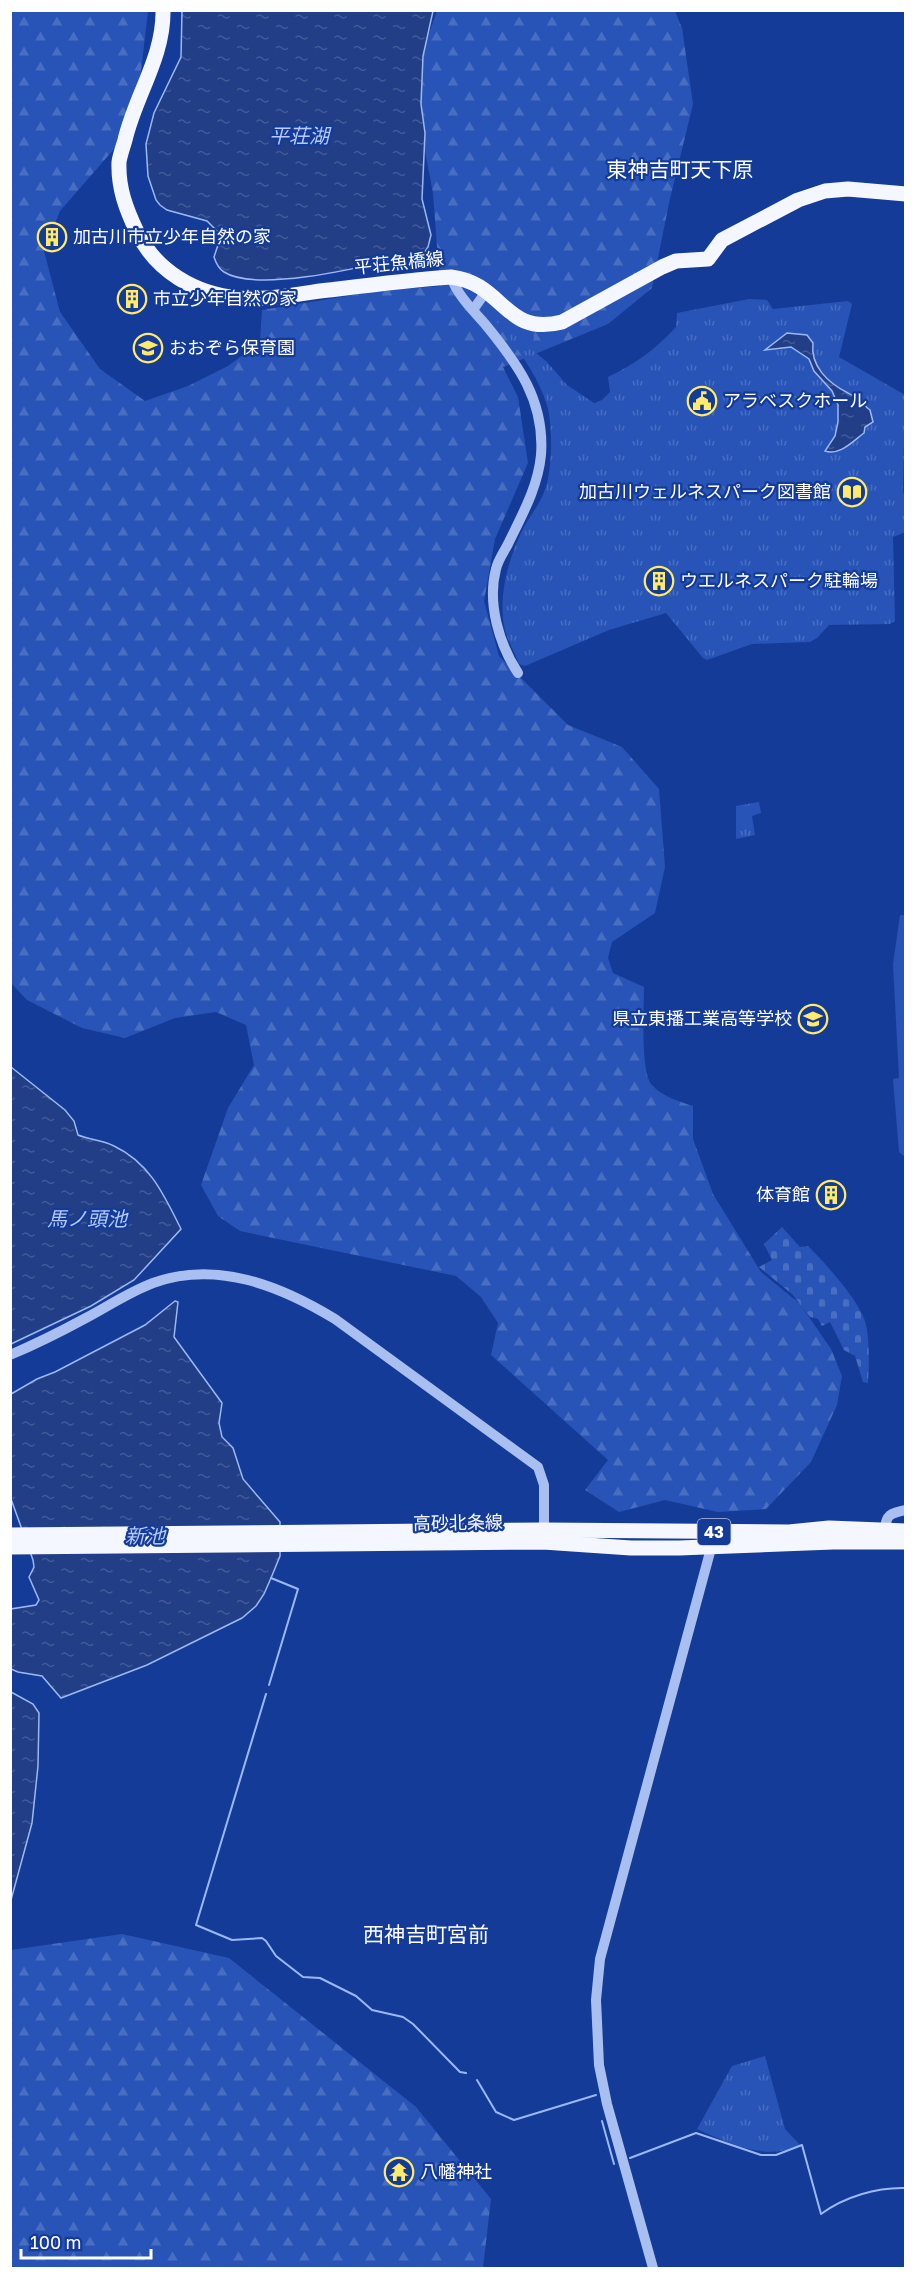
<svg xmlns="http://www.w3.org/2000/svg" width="916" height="2279" font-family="'Golos Text','Noto Sans JP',sans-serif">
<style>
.green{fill:#2854b7}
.forest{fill:url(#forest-firs)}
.cemetery{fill:url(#cemetery-stones)}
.park{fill:url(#park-tufts)}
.water{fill:url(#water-ripples);stroke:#9bb8f5;stroke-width:1.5}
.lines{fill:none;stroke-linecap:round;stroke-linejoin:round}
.stream{stroke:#9bb8f5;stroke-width:2}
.minor{stroke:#a9bff2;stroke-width:10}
.major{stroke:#f4f7ff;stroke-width:15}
.labels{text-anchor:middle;stroke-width:4.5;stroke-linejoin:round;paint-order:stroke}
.shield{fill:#153b99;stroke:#b9c4e0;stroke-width:1.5}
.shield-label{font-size:16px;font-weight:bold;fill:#fff}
.poi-label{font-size:18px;fill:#fff;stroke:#153b99;text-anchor:start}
.street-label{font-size:18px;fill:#fff;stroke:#153b99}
.water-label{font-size:20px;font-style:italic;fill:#b5caf9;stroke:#153b99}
.quarter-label{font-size:21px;fill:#fff;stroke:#153b99}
</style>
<defs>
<pattern id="forest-firs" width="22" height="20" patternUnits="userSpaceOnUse" patternTransform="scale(1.5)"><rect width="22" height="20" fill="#2854b7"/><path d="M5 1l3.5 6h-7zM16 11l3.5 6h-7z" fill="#486ec2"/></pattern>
<pattern id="cemetery-stones" width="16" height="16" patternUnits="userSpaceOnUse" patternTransform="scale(1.5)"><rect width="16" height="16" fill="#2854b7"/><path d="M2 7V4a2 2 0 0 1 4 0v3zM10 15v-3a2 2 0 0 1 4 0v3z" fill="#486ec2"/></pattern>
<pattern id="park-tufts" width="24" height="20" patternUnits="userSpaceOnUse" patternTransform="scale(1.5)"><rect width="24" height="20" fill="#2854b7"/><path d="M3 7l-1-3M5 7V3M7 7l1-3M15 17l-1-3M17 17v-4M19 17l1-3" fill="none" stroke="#486ec2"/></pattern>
<pattern id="water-ripples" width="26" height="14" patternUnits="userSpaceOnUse" patternTransform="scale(1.5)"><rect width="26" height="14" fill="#213e86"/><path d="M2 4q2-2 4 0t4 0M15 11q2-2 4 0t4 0" fill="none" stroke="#425b98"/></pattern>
</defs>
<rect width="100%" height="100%" fill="#153b99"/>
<path class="green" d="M900,915H905V1157L899,1152L893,1079L899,1078L893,964Z"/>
<g class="forest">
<path d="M11,11H148L139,88L121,141L60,211L44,251L60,312L100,369L145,401L188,386L228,366L260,342L262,310L378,291L440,286L433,193L412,82L437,11H675L682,28L693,104L669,203L652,288L608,324L503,367L518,397L528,463L495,539L484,601L499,656L568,725L622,747L659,789L665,867L655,913L612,942L608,958L613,973L644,987C644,1006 640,1073 652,1085C663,1097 678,1101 693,1106V1139L713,1194L761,1272L800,1304L831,1349L842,1376L837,1405L811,1462L766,1509L718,1512L665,1500L619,1512L585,1490L608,1460L491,1355L498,1323L481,1297L456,1276L240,1231L218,1216L201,1185L228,1108L254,1065L246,1025L216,1012L175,1018L125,1038L82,1028L27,1000L11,983Z"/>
<path d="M122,1934L229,1958L416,2107L491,2199L483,2268H11V1950Z"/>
</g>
<path class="cemetery" d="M782,1227L800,1247L808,1246C825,1263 857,1298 865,1321C870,1338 869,1365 868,1383L863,1382L855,1356L844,1350L830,1322L822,1326L818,1319L810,1317L792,1294L759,1267L772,1260L764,1244Z"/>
<g class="park">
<path d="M491,299L532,330L534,338L530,348L547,362L567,385L594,403L602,400L610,392L608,377C634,365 657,348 676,327L677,313L749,299L767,300L773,309L848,301L852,304L839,357L905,395L903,491L905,498L906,532L893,537L895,621L890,624L829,625L817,638L810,642L752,644L707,660L703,658L666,613L609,630L525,666L519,664C515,653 508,641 505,630C497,597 509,556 524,527C531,514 541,503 546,487C552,467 553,426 547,405C536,369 508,337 486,308V303Z"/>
<path d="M759,802L761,813L752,816L755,835L736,839V806Z"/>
<path d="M765,2056L785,2129L800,2145C768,2162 727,2143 697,2129L732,2066Z"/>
</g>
<g class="water">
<path d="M182,11H433L423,56L421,104L425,133L422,199L431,235L428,247L424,253C382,262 260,295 224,272C219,269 216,263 214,257L218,245V232L207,221L167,210L160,205L156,200L148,176L146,144L154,113L181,57Z"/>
<path d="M787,333L807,335L813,343C810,366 828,383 848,393C850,395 854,395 856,397C862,401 864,406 870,410L873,422L865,427L864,433C853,441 840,456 825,451L835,436L838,422V405L832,391L814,371L809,359L791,347L765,350Z"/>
<path d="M11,1067L65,1110L74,1121L78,1135C90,1140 103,1140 114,1146C150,1163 164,1195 181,1229L134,1280L91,1306L11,1344Z"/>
<path d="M175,1301L178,1302L174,1337L222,1403L219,1423L222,1437L233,1448L243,1479L280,1522V1556L271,1578L264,1594L256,1606L242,1618L147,1665L61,1698L42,1676L18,1672L11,1669V1609L36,1605L39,1600L29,1577L34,1567L33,1560L11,1499V1394L37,1379L55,1372L145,1325Z"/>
<path d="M11,1692L33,1704L39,1713L38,1766L32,1823L11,1900Z"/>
</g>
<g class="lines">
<g class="stream">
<path d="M269,1685L298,1589L271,1578"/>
<path d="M266,1694L196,1925L232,1940L262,1938L266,1941L276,1956L303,1977L320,1978L356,1996L372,2010L403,2017L413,2024L460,2072L466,2073"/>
<path d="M477,2080L496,2112L514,2120L596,2095"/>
<path d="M602,2121L614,2164"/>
<path d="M630,2158L696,2133L761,2155H776L802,2145L821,2214C844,2197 877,2187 906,2188"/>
</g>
<g class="minor">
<path d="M451,277C458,296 472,309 485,324C518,364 545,401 541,455C538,487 522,515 508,544C504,552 498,560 496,569C487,603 499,644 518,673"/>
<path d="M473,310L487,290"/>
<path d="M10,1355C36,1344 60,1332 84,1319C107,1307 129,1292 153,1283C217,1260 281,1286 335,1319L538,1467L544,1485V1537"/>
<path d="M883,1534C888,1516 885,1514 906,1510"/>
<path d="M653,2268L607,2104L599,2065L596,2000L600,1959L713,1541"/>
</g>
<g class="major">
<path d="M163,10C164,57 135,96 125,140C123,147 120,155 119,162C118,188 126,209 137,232C156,271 195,294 238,298C268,301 300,293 329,290C370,285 410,280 451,277C504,283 504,337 562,322L662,267L676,261L708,259L722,240L798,200L825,191L848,189L906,194"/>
<path d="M10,1535L544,1530L789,1532L829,1528L906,1531"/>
<path d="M10,1547L543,1542L631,1548H679L833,1542H906"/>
</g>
</g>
<defs>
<g id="building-ring" transform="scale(1.5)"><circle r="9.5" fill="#153b99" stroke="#ffea6a" stroke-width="1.5"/><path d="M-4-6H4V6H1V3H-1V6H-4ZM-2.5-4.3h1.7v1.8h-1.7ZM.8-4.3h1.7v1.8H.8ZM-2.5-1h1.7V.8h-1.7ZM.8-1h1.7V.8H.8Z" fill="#ffea6a"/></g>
<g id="school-ring" transform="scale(1.5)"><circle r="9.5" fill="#153b99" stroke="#ffea6a" stroke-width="1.5"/><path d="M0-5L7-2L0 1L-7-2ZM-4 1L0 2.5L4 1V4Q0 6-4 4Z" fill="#ffea6a"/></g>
<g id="civic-ring" transform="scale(1.5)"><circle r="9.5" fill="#153b99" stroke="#ffea6a" stroke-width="1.5"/><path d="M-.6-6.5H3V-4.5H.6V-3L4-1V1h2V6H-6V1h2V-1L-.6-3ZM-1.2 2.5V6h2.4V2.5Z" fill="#ffea6a"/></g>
<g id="library-ring" transform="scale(1.5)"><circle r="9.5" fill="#153b99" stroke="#ffea6a" stroke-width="1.5"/><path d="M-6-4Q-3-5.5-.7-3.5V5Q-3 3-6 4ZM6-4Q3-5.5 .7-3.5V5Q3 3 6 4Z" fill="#ffea6a"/></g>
<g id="temple-ring" transform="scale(1.5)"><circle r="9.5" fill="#153b99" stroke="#ffea6a" stroke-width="1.5"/><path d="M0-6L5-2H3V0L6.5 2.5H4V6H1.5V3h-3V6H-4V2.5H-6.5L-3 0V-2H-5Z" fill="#ffea6a"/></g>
</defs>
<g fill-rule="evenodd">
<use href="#building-ring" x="52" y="237"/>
<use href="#building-ring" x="132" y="299"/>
<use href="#school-ring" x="148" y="348"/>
<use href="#civic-ring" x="702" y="401"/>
<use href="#library-ring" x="852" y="492"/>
<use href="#building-ring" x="659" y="581"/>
<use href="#school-ring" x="813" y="1019"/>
<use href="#building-ring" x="831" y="1195"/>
<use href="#temple-ring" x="399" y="2172"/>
</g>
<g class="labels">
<rect class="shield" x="697.5" y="1519" width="33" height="26" rx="4.5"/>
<g class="shield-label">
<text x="714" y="1538">43</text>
</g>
<g class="poi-label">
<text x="73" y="243">加古川市立少年自然の家</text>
<text x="153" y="305">市立少年自然の家</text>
<text x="169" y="354">おおぞら保育園</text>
<text x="723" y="407">アラベスクホール</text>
<text x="831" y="498" text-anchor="end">加古川ウェルネスパーク図書館</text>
<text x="680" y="587">ウエルネスパーク駐輪場</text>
<text x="792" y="1025" text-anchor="end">県立東播工業高等学校</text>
<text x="810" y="1201" text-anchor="end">体育館</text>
<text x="420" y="2178">八幡神社</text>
</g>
<g class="street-label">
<text transform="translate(399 263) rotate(-6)" y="6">平荘魚橋線</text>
<text transform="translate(458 1523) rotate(-1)" y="6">高砂北条線</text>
</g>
<g class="water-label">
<text x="299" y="143">平荘湖</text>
<text x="87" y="1226">馬ノ頭池</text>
<text x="145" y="1543">新池</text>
</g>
<g class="quarter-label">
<text x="680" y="177">東神吉町天下原</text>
<text x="426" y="1942">西神吉町宮前</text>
</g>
</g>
<rect width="916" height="2279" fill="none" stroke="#ffffff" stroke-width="24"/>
<path d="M21 2249v9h130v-9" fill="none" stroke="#ffffff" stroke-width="3"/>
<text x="30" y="2249" font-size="18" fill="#ffffff" stroke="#153b99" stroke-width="4.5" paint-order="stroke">100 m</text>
</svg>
